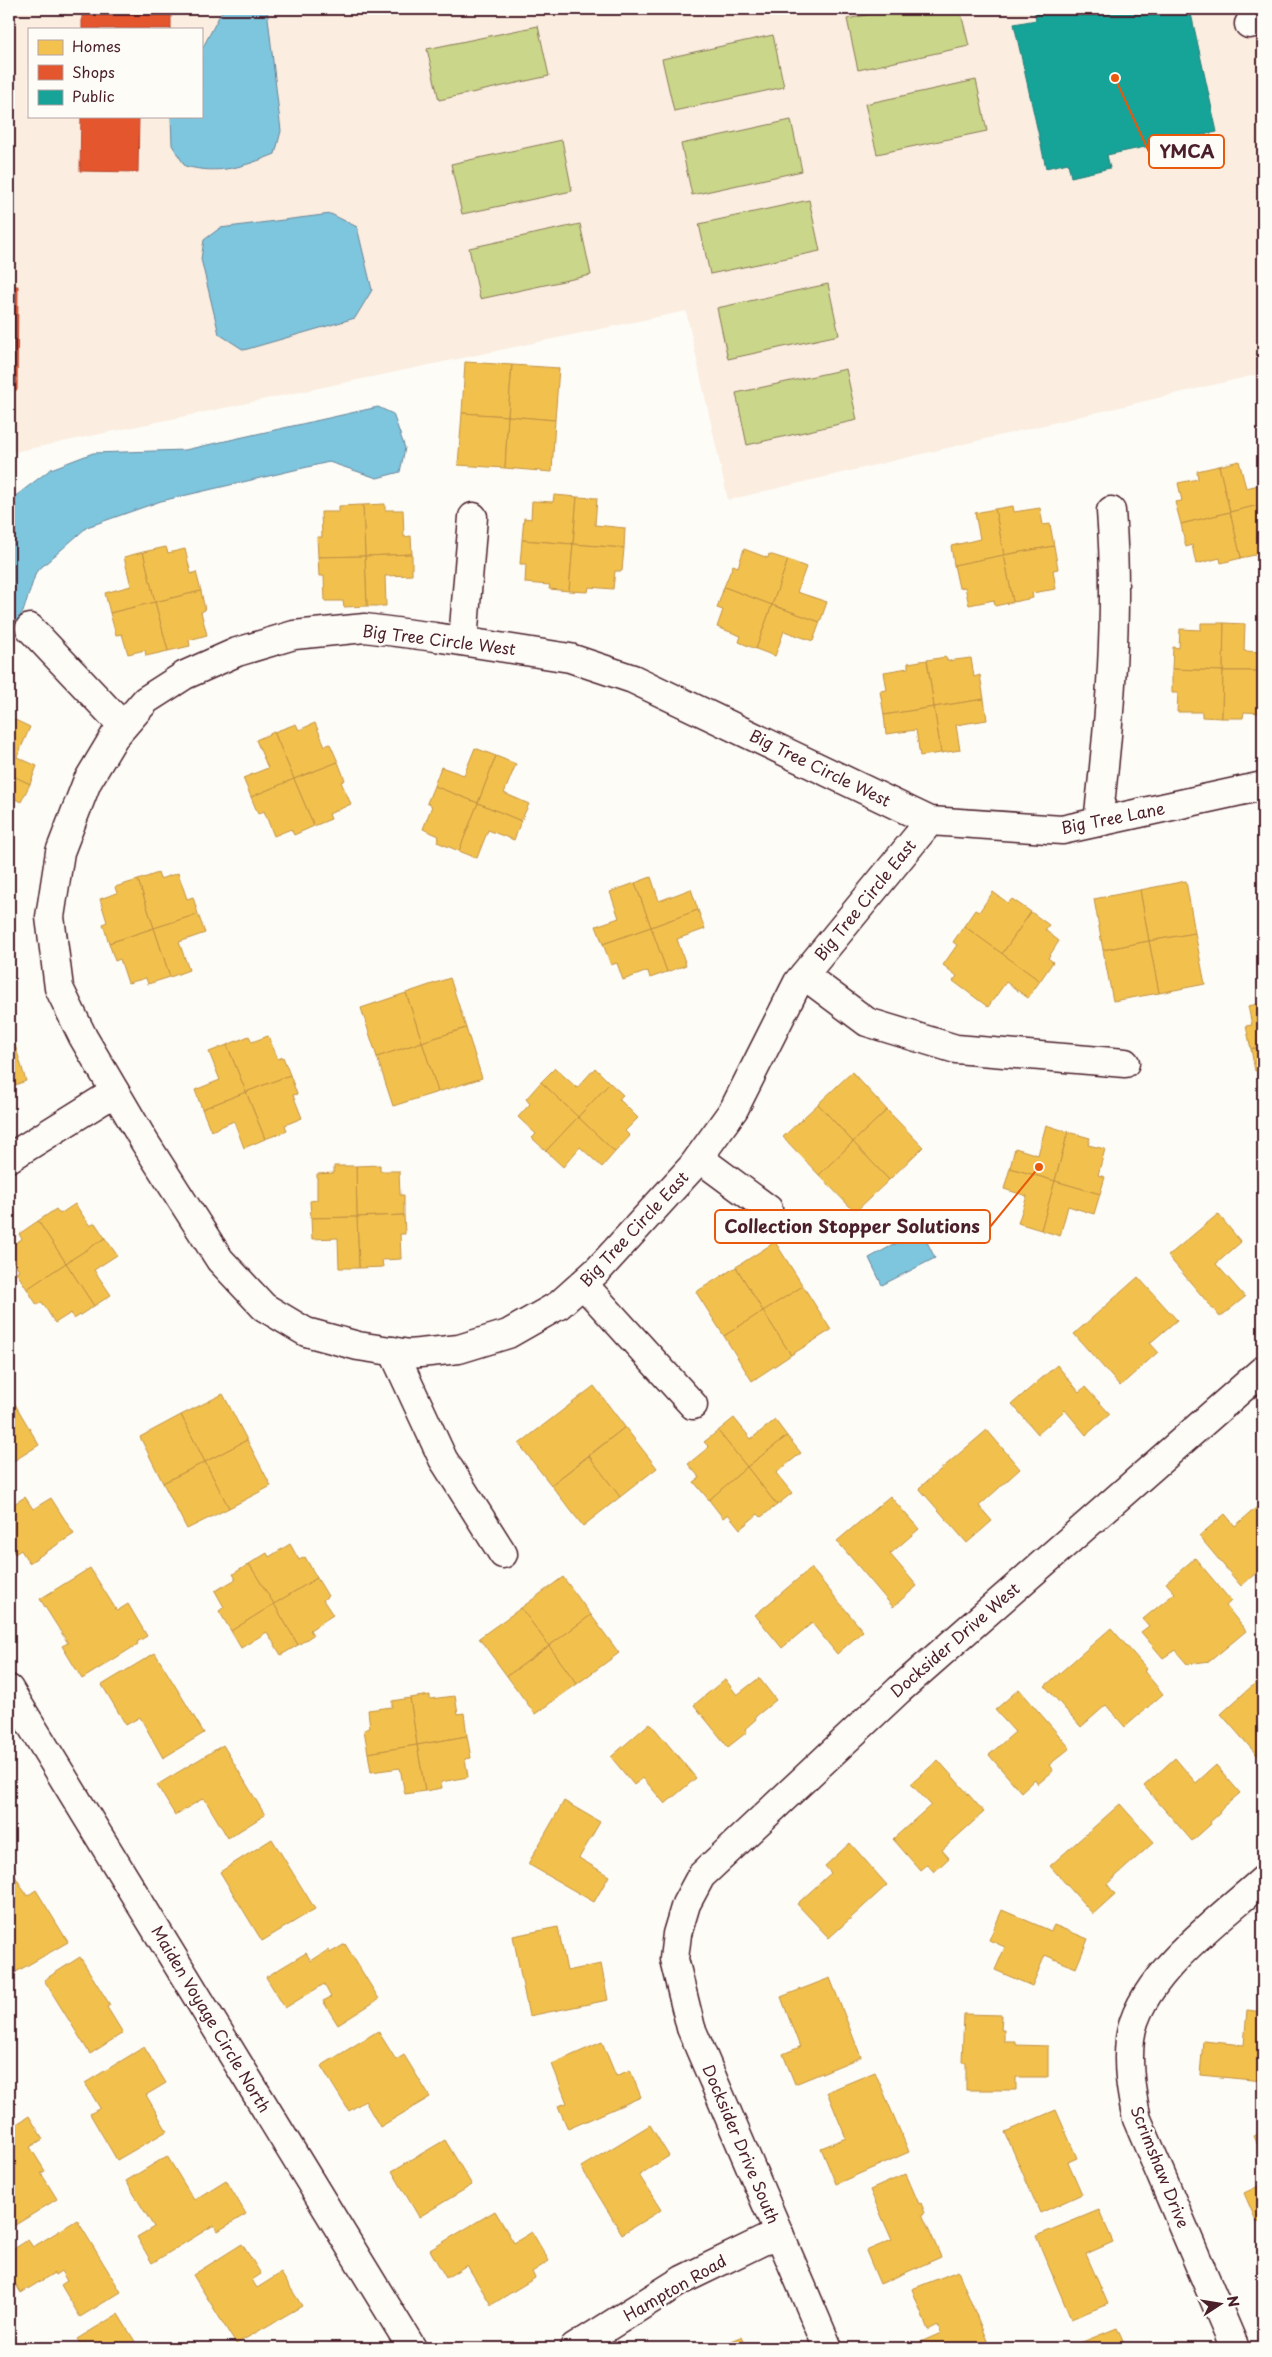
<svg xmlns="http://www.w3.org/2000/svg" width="1272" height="2357" font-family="'Playpen Sans',sans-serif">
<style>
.built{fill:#fbeddf;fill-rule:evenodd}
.green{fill:#cad689;stroke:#8a7a5a}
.water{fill:#7ec6de;stroke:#698396}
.homes{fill:#f2c14e;stroke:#c09044}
.shops{fill:#e4572e;stroke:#b6462d}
.public{fill:#17a398;stroke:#267b77}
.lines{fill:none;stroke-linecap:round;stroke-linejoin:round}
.minor-casing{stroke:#4a1f2b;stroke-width:31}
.minor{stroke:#fdfcf7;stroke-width:28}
.labels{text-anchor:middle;stroke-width:5;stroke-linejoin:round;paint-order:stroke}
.street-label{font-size:16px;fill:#4a1f2b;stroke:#fdfcf7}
.leader{fill:none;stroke:#e8590c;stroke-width:2}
.callout-dot{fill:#e8590c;stroke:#fdfcf7;stroke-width:2}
.callout{fill:#fdfcf7;stroke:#e8590c;stroke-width:2}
.callout-label{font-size:18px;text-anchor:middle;font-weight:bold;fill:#4a1f2b}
</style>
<rect width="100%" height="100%" fill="#fdfcf7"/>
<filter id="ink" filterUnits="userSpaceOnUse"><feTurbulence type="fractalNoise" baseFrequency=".02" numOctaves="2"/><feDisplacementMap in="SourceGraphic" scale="10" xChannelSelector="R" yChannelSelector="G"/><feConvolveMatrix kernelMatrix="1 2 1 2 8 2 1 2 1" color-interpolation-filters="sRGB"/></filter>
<g filter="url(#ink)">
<path class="built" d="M9,9H1263V373L728,500L686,311L9,453ZM29,29H201V116H29Z"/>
<g class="green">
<path d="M895,9H960L969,46L858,70L847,19Z"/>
<path d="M538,26L549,76L439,100L427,49Z"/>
<path d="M773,35L784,87L674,111L662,59Z"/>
<path d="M976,80L987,131L877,154L865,104Z"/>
<path d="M791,120L802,171L692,195L681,144Z"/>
<path d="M562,140L572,191L462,214L451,164Z"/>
<path d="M809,200L820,251L710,274L699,224Z"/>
<path d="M580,224L591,275L480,299L469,248Z"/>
<path d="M828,284L839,335L728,359L717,308Z"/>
<path d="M846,369L857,420L747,445L736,393Z"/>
</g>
<g class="water">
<path d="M223,9H267L281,131L275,154C243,167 219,175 185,166L172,145L171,116H201V51Z"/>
<path d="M331,214L357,227L372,290L355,318L244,350L219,334L201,259L204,240L220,228Z"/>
<path d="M378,407L393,414L405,448L400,472L377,478L329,462L161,501L87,527L36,572L23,612L9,632V501L51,469L93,453L185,450Z"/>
<path d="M921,1230L935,1258L882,1285L869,1258Z"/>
</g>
<g class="homes">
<path d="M465,362L512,365L508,416L462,413Z"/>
<path d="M512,365L559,368L555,420L508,416Z"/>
<path d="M462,413L508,416L505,468L458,465Z"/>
<path d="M508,416L555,420L552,472L505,468Z"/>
<path d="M1239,461L1246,488L1263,484V504L1230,512L1219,466Z"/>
<path d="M1219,466L1230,512L1181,524L1175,502L1182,501L1178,483L1198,479L1197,471Z"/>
<path d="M554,495L577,497L573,544L522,540L524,518L531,519L532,501L553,502Z"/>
<path d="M577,497L597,498L595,525L625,528L624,548L573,544Z"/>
<path d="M385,504V510H403L404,537L411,536L412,554L365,556L363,505Z"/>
<path d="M1263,504V547L1258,548L1259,554L1241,558L1230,512Z"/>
<path d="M363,505L365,556L318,557L317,537H322L321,512H339V506Z"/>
<path d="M1013,506L1014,512L1040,508L1043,525L1050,524L1054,546L1004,555L995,509Z"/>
<path d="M995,509L1004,555L954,565L951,546L980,539L975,513Z"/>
<path d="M1230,512L1241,558L1221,563L1220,558L1196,564L1192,545L1186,547L1181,524Z"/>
<path d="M522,540L573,544L569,591L549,589L550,585L525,583L526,564H520Z"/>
<path d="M573,544L624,548L622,571H615L613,589L589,587L588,592L569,591Z"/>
<path d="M1054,546L1058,569L1053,570L1056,589L1032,593L1033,598L1013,602L1004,555Z"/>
<path d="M166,547L168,553L185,549L191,574L196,572L201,591L155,602L143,552Z"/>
<path d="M744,549L768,558L769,554L788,560L772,605L724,587L733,565L738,567Z"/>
<path d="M143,552L155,602L110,613L105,593L131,586L124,557Z"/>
<path d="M412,554V575L385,576L386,606H367L365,556Z"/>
<path d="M1004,555L1013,602L995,606L994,600L969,605L965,587L959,588L954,565Z"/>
<path d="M365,556L367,606L344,607L343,601H325L324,576H319L318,557Z"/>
<path d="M788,560L806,567L797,592L827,602L820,622L772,605Z"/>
<path d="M724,587L772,605L756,649L739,642L741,636L717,627L723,610L717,608Z"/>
<path d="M201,591L205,610L201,612L207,635L189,640L190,646L168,651L155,602Z"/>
<path d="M155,602L168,651L146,656L145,650L128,654L122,634L116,635L110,613Z"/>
<path d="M772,605L820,622L813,641L784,631L775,656L756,649Z"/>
<path d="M1201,623H1224L1223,671L1172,669L1173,647L1179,648L1180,629L1201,630Z"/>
<path d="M1224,623L1245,624L1244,651L1263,652V671H1223Z"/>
<path d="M946,657L947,661L971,658L974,677L980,675L984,699L934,707L927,660Z"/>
<path d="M927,660L934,707L884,715L880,691L887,690L884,672L908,668V663Z"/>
<path d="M1172,669L1223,671L1222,718L1202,717V712H1177L1178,693H1172Z"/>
<path d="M1223,671H1263V713L1244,712L1243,718H1222Z"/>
<path d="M984,699L987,720L956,725L960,750L941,753L934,707Z"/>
<path d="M934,707L941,753L920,756L916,730L886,734L884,715Z"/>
<path d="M9,717L30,727L17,757L37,766L30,784L9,774Z"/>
<path d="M315,723L325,746L330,744L338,762L294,779L274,732L296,724L299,730Z"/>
<path d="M274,732L294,779L251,797L243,778L268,768L256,740Z"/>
<path d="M475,748L496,756L478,803L434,786L441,767L464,775Z"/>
<path d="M496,756L516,764L504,793L529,804L521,821L478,803Z"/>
<path d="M338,762L345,780L341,782L351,804L329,814L331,819L314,826L294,779Z"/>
<path d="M9,774L30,784L21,802L9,796Z"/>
<path d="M294,779L314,826L294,835L291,829L274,836L264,811L258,814L251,797Z"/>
<path d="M434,786L478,803L459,851L437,842L439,836L423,829L432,806L427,803Z"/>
<path d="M478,803L521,821L514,840L488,830L477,858L459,851Z"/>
<path d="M158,873L160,879L178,873L187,899L193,897L198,914L154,928L138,880Z"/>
<path d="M651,877L659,901L691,889L698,910L651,927L635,883Z"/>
<path d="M138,880L154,928L109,943L103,924L107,922L100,899L117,893L115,887Z"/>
<path d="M1186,881L1195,933L1149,941L1140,890Z"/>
<path d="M635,883L651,927L603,944L596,926L619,918L610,892Z"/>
<path d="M1140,890L1149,941L1103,950L1094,899Z"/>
<path d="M993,892L1008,903L1012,899L1031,912L1002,954L964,926L975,910L979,912Z"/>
<path d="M698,910L705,929L677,939L686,965L667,972L651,927Z"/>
<path d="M1031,912L1049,925L1045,930L1059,941L1048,958L1053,962L1040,981L1002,954Z"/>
<path d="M198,914L205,933L179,942L189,970L170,977L154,928Z"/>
<path d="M964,926L1040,981L1028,998L1006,982L988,1007L953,981L957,976L943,965L957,945L953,942Z"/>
<path d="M651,927L667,972L650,978L648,971L623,980L617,963L611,965L603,944Z"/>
<path d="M154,928L170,977L148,984L146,978L128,983L120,959L115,961L109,943Z"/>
<path d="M1195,933L1205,984L1159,993L1149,941Z"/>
<path d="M1149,941L1159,993L1113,1001L1103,950Z"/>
<path d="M450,978L466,1028L422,1042L406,993Z"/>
<path d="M406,993L422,1042L377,1057L361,1008Z"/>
<path d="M1263,1003V1047L1251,1049L1246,1026L1252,1025L1248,1006Z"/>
<path d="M466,1028L482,1078L438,1092L422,1042Z"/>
<path d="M11,1032L26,1081L9,1087V1033Z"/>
<path d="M249,1036L252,1042L268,1036L278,1059L283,1057L290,1075L246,1092L227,1045Z"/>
<path d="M422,1042L438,1092L393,1106L377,1057Z"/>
<path d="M227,1045L246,1092L202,1109L195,1090L220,1080L209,1052Z"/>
<path d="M1263,1047V1075L1262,1069L1255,1071L1251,1049Z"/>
<path d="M555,1068L577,1088L595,1068L610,1083L578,1117L541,1082Z"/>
<path d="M852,1072L887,1110L853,1142L818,1104Z"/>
<path d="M290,1075L297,1094L293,1095L302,1118L285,1125L287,1131L265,1139L246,1092Z"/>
<path d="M541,1082L578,1117L546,1151L532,1138L536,1134L518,1117L530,1104L526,1099Z"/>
<path d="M610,1083L623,1095L619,1099L638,1118L625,1131L630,1136L615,1152L578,1117Z"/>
<path d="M246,1092L265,1139L244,1148L234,1121L211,1131L202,1109Z"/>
<path d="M818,1104L853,1142L819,1175L783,1137Z"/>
<path d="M887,1110L923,1147L889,1180L853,1142Z"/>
<path d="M578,1117L615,1152L602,1167L580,1147L563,1167L546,1151Z"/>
<path d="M1046,1125L1068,1132L1055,1181L1010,1168L1015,1148L1038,1155Z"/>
<path d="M1068,1132L1090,1138L1088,1145L1105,1149L1098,1175L1105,1177L1100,1194L1055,1181Z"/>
<path d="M853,1142L889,1180L855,1212L819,1175Z"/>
<path d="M380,1165V1171H399L400,1195H404V1215L357,1217L356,1166Z"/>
<path d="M334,1166H356L357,1217L311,1218L310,1201L317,1200V1174L334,1173Z"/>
<path d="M1010,1168L1055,1181L1041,1230L1018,1223L1027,1196L1004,1189Z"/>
<path d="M1055,1181L1100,1194L1094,1214L1068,1206L1060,1236L1041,1230Z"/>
<path d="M75,1204L90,1226L95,1223L105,1238L66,1263L38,1221L56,1209L60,1214Z"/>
<path d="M1218,1214L1241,1242L1216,1264L1245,1297L1220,1317L1168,1256Z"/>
<path d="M404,1215L405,1234H400L401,1259L382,1260L383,1267L359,1268L357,1217Z"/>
<path d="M357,1217L359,1268H339L338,1238L312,1239L311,1218Z"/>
<path d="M38,1221L66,1263L27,1289L16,1272L19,1270L9,1254V1247L22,1239L19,1234Z"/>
<path d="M105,1238L117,1255L94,1270L111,1295L94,1306L66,1263Z"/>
<path d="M775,1242L803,1286L763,1311L736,1267Z"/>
<path d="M66,1263L94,1306L74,1319L71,1313L55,1323L42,1302L37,1305L27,1289Z"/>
<path d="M736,1267L763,1311L724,1336L696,1292Z"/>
<path d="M1138,1277L1177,1320L1150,1343L1158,1352L1120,1386L1074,1334Z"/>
<path d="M803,1286L831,1330L791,1355L763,1311Z"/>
<path d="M763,1311L791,1355L752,1381L724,1336Z"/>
<path d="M1057,1365L1079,1392L1085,1387L1110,1414L1086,1435L1065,1410L1038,1434L1012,1404Z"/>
<path d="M594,1386L625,1427L551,1485L519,1444Z"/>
<path d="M9,1394L39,1445L9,1464Z"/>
<path d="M223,1394L247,1440L205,1462L181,1415Z"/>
<path d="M181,1415L205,1462L163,1483L140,1437Z"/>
<path d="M734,1418L751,1439L775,1420L787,1436L747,1467L718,1431Z"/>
<path d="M625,1427L657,1468L620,1497L589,1456Z"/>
<path d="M987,1430L1020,1469L979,1506L992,1521L967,1543L919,1488Z"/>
<path d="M718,1431L747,1467L709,1500L694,1482L700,1478L688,1464L709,1447L704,1442Z"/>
<path d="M787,1436L801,1453L776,1473L792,1493L777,1505L747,1467Z"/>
<path d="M247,1440L271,1486L229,1508L205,1462Z"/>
<path d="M589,1456L620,1497L583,1526L551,1485Z"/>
<path d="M205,1462L229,1508L187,1529L163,1483Z"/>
<path d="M747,1467L777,1505L761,1517L758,1514L740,1529L728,1514L723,1518L709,1500Z"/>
<path d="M890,1496L919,1529L890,1554L917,1586L893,1607L837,1541Z"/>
<path d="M25,1497L33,1509L51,1498L74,1534L29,1563L21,1550L15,1554L9,1544V1507Z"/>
<path d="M1263,1502V1567L1241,1586L1199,1536L1225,1514L1235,1526Z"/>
<path d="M290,1544L299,1560L305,1557L317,1578L274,1604L249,1564L267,1553L269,1557Z"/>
<path d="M1195,1558L1231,1601L1226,1606L1246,1631L1210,1661L1187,1664L1175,1650L1163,1658L1141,1632L1149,1626L1143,1619L1175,1593L1166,1583Z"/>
<path d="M249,1564L274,1604L231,1631L219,1611L224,1607L215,1591L236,1579L233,1574Z"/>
<path d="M90,1568L117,1611L128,1604L147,1636L137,1642L138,1644L82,1679L62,1646L68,1643L40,1599Z"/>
<path d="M811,1568L863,1631L837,1654L812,1623L782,1648L755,1615Z"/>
<path d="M563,1577L591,1615L549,1646L521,1608Z"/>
<path d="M317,1578L328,1596L323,1600L333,1615L310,1630L313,1635L298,1645L274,1604Z"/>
<path d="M274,1604L298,1645L281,1655L267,1632L241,1648L231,1631Z"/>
<path d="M521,1608L549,1646L507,1676L479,1638Z"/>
<path d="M591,1615L619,1653L577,1684L549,1646Z"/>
<path d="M1111,1628L1147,1669L1144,1671L1163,1694L1125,1727L1106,1705L1081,1727L1045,1686Z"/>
<path d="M549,1646L577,1684L535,1714L507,1676Z"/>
<path d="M155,1653L204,1733L163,1758L140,1717L126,1725L102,1685Z"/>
<path d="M1263,1676V1762L1221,1714Z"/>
<path d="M759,1678L776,1700L755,1717L756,1719L745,1729L747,1732L728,1747L694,1705L725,1679L737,1695Z"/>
<path d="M1019,1689L1070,1748L1049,1765L1053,1771L1038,1784L1035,1779L1021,1792L989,1755L1015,1732L995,1710Z"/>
<path d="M430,1695V1699L455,1696L458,1714L464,1713L467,1736L417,1745L410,1698Z"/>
<path d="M410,1698L417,1745L368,1753L364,1730L370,1728L368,1710L392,1707V1701Z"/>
<path d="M650,1723L696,1778L665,1804L643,1778L634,1785L611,1757Z"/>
<path d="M467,1736L471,1758L465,1759L468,1777L441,1782L442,1788L425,1791L417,1745Z"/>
<path d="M223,1745L265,1815L228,1838L204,1798L175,1815L157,1785Z"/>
<path d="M417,1745L425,1791L405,1794L400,1768L371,1772L368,1753Z"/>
<path d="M1175,1758L1196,1783L1216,1765L1240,1793L1219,1811L1220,1813L1210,1822L1211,1824L1192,1841L1144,1786Z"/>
<path d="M938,1760L984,1812L942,1850L949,1858L934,1872L927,1864L920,1870L893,1839L931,1805L911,1784Z"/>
<path d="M564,1801L600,1822L579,1858L609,1876L594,1902L528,1864Z"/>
<path d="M1120,1804L1154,1842L1107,1884L1115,1894L1093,1914L1050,1866Z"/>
<path d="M272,1839L315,1909L262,1941L220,1872Z"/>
<path d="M850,1843L887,1885L829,1938L797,1904L831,1873L825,1866Z"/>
<path d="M12,1871L27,1896L36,1890L68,1942L9,1976V1873Z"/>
<path d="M1002,1910L1051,1931L1054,1925L1088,1939L1076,1968L1045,1955L1032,1986L995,1970L1005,1947L989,1940Z"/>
<path d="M558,1927L567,1971L601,1964L608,2000L529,2016L513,1936Z"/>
<path d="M345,1944L379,1999L338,2025L323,2001L331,1997L324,1984L285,2008L266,1977L306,1953L311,1961L328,1950L330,1953Z"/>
<path d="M80,1957L110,2005L107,2007L123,2033L90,2054L44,1980Z"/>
<path d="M830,1978L861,2057L795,2084L783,2054L800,2047L781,1997Z"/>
<path d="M1247,2010L1263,2012V2081L1200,2075L1203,2041L1244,2045Z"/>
<path d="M964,2014L1002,2015L1001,2030H1004V2041H1016V2045L1048,2046V2077H1016V2090H966V2062H962Z"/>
<path d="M378,2031L396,2060L404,2055L430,2097L380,2127L365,2101L349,2111L321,2066Z"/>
<path d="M602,2042L616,2076L630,2070L641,2097L568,2129L558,2106L567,2103L552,2064Z"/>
<path d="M144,2047L166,2083L146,2095L167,2131L117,2160L90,2114L100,2108L85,2083Z"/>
<path d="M875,2072L909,2152L836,2184L821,2148L846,2138L827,2092Z"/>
<path d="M1056,2110L1077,2158L1068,2162L1082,2194L1040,2213L1005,2132Z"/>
<path d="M29,2116L43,2139L30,2147L45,2171L41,2173L57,2199L9,2229V2129Z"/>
<path d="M650,2125L669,2156L639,2175L661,2210L622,2234L581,2167Z"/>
<path d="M1263,2132V2157L1254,2136Z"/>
<path d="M445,2140L472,2185L419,2217L392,2171Z"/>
<path d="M167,2156L194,2200L226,2180L246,2214L218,2231L214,2225L152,2263L137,2237L154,2227L126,2181Z"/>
<path d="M906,2174L919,2204L921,2203L925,2213L922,2214L941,2257L880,2284L866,2251L892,2240L870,2190Z"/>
<path d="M1263,2184V2220L1257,2223L1244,2193Z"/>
<path d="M1099,2210L1113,2242L1086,2254L1108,2304L1071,2319L1036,2236Z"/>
<path d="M495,2211L514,2243L532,2232L549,2261L532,2272L535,2278L491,2305L467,2265L446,2278L430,2250Z"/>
<path d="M77,2220L121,2292L80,2317L61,2285L67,2281L61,2271L55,2275L54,2273L21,2293L9,2273V2252L28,2240L33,2247Z"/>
<path d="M242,2244L261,2274L252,2280L257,2288L281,2273L302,2306L236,2344L193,2275Z"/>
<path d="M958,2271L990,2348H907L941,2333L938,2325L928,2330L912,2289Z"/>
<path d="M118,2314L139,2348H83L77,2339Z"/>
<path d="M1117,2328L1126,2348H1076L1075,2345Z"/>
<path d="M741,2337L746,2348H715Z"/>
</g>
<g class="shops">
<rect x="82" y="9" width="89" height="20"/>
<path d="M81,116H139L138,172L80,171Z"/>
<path d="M9,286H18L17,390H9Z"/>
</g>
<path class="public" d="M1034,9H1190L1217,132L1107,155L1110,168L1071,177L1068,163L1046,168L1014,24L1036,20Z"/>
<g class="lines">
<g class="minor-casing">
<g id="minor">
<path d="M1249,24L1263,21"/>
<path d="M30,628L123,726"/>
<path d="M463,641L473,517"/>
<path d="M930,821L798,982L734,1109L692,1167L599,1269L559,1305L508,1334L459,1349L410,1354L358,1346L306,1332L264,1307L220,1260L144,1141L83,1037L59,988L50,917L60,852L87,782L114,737L146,700L185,675L237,652L294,635L365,628L435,637L570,658L633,679L930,821L1062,830L1263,786"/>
<path d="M1098,822C1110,719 1119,614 1111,511"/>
<path d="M804,975L867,1022L956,1049L1125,1063"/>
<path d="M9,1158L115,1092"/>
<path d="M699,1158L768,1209"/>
<path d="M583,1284L693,1405"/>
<path d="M393,1351L443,1459L503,1554"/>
<path d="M9,1689L412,2348"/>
<path d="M574,2348L682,2280L779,2233"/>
<path d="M828,2348L691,2028L674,1959L677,1934L686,1904L701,1876L899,1690L1263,1370"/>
<path d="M1235,2348L1137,2119C1131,2092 1127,2067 1130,2039C1137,1978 1220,1919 1263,1880"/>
</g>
</g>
<use href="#minor" class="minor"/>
</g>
</g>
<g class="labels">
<g class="street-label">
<text transform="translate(439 640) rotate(7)" y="6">Big Tree Circle West</text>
<text transform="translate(820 768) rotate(26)" y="6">Big Tree Circle West</text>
<text transform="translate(1113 818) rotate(-11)" y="6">Big Tree Lane</text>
<text transform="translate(865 900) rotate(-51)" y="6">Big Tree Circle East</text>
<text transform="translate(634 1229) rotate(-47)" y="6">Big Tree Circle East</text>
<text transform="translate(955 1640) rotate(-41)" y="6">Docksider Drive West</text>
<text transform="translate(211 2019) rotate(59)" y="6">Maiden Voyage Circle North</text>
<text transform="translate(741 2144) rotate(67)" y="6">Docksider Drive South</text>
<text transform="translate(1160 2167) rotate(68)" y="6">Scrimshaw Drive</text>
<text transform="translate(675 2288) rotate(-30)" y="6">Hampton Road</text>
</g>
</g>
<path class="leader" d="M1115 78L1149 152M1039 1167L990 1227"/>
<g class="callout-dot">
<circle cx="1115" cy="78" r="5"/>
<circle cx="1039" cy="1167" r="5"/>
</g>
<g class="callout">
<rect x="1149" y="135" width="75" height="33" rx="5"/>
<rect x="715" y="1210" width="275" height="33" rx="5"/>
</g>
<g class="callout-label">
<text x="1187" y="158">YMCA</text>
<text x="852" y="1233">Collection Stopper Solutions</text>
</g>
<rect width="1272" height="2357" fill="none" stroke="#fdfcf7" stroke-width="30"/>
<rect x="15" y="15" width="1242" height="2327" fill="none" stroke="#4a1f2b" stroke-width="2" filter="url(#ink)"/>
<rect x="28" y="28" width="175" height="90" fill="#fdfcf7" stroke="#b5a4a5"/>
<rect x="38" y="40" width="25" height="15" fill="#f2c14e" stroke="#b5a4a5"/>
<text x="72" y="52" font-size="15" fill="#4a1f2b">Homes</text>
<rect x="38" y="65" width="25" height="15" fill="#e4572e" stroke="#b5a4a5"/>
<text x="72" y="78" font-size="15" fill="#4a1f2b">Shops</text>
<rect x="38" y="90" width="25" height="15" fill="#17a398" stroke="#b5a4a5"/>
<text x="72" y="102" font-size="15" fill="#4a1f2b">Public</text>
<g transform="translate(1220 2304) rotate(78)" stroke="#fdfcf7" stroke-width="4" paint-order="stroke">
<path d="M0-4L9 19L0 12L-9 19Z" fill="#4a1f2b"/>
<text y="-8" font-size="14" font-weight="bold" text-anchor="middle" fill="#4a1f2b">N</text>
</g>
</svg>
